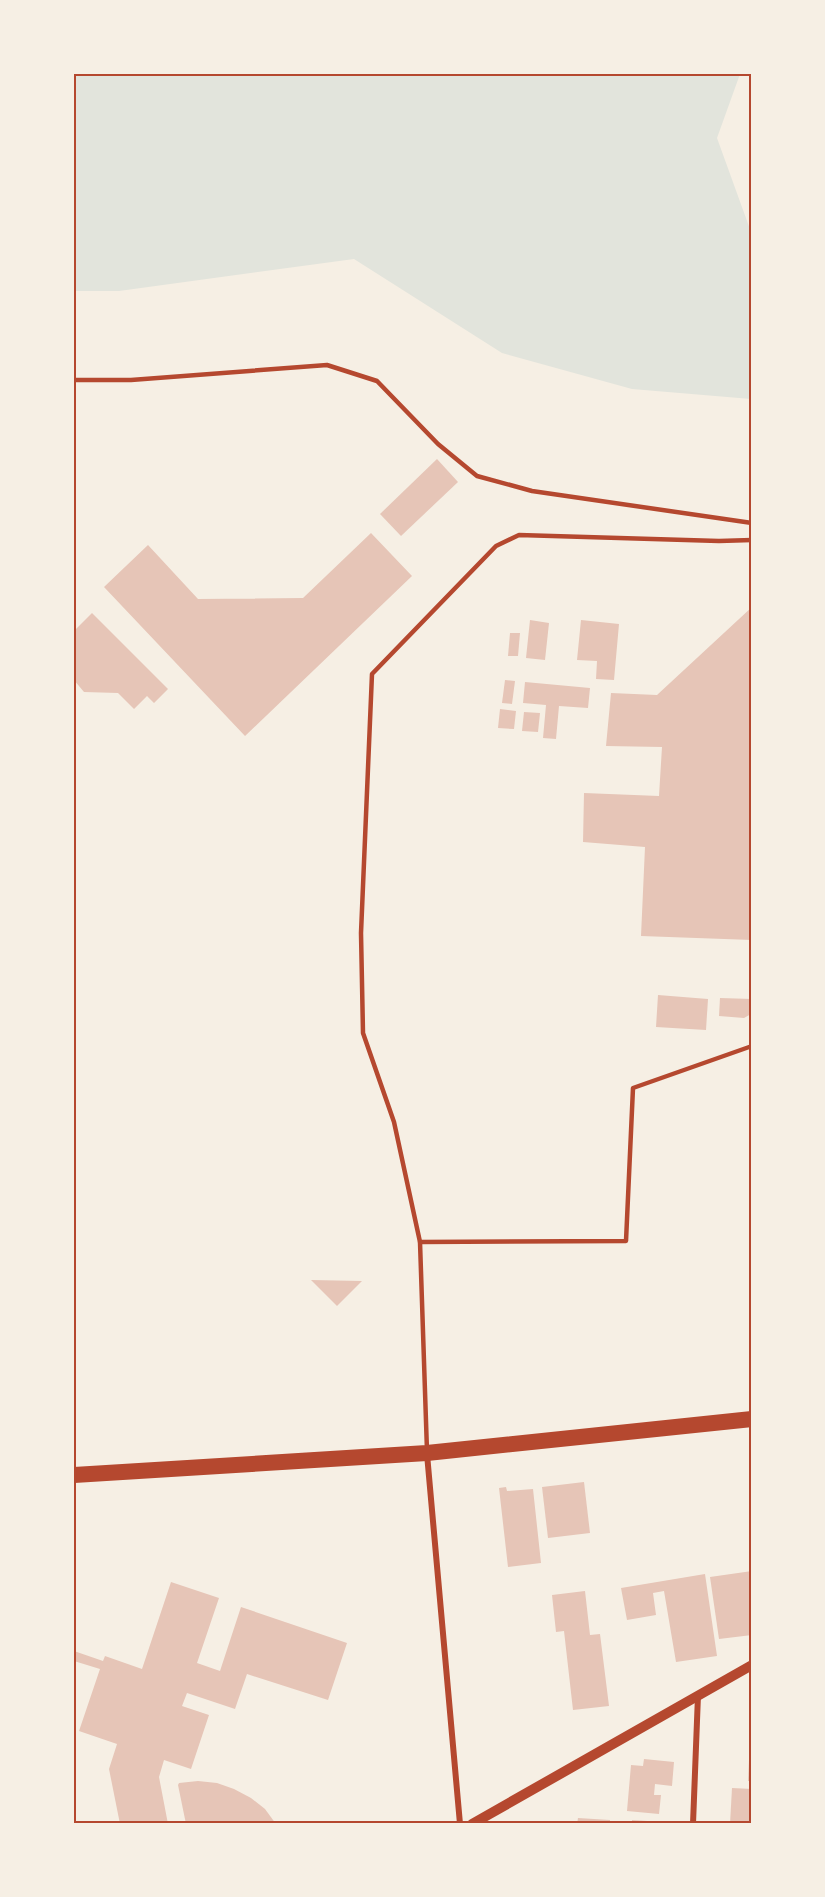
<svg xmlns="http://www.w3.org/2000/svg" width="825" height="1897" font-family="'IBM Plex Sans',sans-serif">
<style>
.green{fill:#e2e4dc}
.building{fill:#e6c5b7}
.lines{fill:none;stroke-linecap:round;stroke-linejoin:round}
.service{stroke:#b5482f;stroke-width:4.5}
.minor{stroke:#b5482f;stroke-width:6}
.tertiary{stroke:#b5482f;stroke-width:10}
.trunk{stroke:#b5482f;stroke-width:16}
.neatline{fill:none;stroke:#b5482f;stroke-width:2}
</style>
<rect width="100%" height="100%" fill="#f6efe4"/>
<path class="green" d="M74,74H740L717,138L751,232V399L632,389L502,353L354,259L119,291H74Z"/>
<g class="building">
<path d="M437,459L458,482L401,536L380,514Z"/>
<path d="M371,533L412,576L245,736L104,587L148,545L198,599L303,598Z"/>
<path d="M752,607V940L641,936L645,847L583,842L584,793L659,796L662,747L606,746L611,693L657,695Z"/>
<path d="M92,613L168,689L154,703L147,696L134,709L118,693L84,692L74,680V631Z"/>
<path d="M530,620L549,623L545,660L526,658Z"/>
<path d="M581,620L619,624L614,680L596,679L597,661L577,660Z"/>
<path d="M510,633H520L518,656H508Z"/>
<path d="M505,680L515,681L512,704L502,703Z"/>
<path d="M525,682L590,688L588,708L559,706L556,739L543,738L546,705L523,703Z"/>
<path d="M500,709L516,711L514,729L498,728Z"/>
<path d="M524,712L540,713L538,732L522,731Z"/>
<path d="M658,995L708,999L706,1030L656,1027Z"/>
<path d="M720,998L752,999L751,1014L744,1018L719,1016Z"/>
<path d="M311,1280L362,1281L337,1306Z"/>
<path d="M584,1482L590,1533L548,1538L542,1487Z"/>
<path d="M506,1487L507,1491L533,1489L541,1563L508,1567L499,1488Z"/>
<path d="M752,1571V1635L719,1639L710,1577Z"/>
<path d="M705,1574L717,1656L676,1662L664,1591L653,1593L656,1615L627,1620L621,1588Z"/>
<path d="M171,1582L219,1598L197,1663L220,1671L241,1607L347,1643L328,1700L247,1674L235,1709L187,1693L182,1706L209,1715L191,1769L164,1760L159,1777L168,1824H120L109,1769L117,1744L79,1731L100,1669L74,1661V1651L103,1661L105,1656L142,1669Z"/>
<path d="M585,1591L590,1635L600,1634L609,1706L573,1710L564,1631L556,1632L552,1595Z"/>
<path d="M644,1759L674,1762L672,1786L655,1784L654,1795H661L659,1814L627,1811L631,1765L643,1766Z"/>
<path d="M749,1760H752V1781H748Z"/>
<path d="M198,1781L217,1783L234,1789L251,1798L265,1809L276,1824H186L178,1785L179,1783Z"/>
<path d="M732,1788L752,1789V1824H730Z"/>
<path d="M578,1818L610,1820V1824H577Z"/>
<path d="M632,1820L663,1822V1824H632Z"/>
</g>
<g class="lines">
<g class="service">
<path d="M74,380H131L327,365L377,381L438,444L477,476L532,491L752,523"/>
<path d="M420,1242L626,1241L633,1088L752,1046"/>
<path d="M427,1451L420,1242L394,1122L363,1033L361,933L372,674L496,546L519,535L719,541L752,540"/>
</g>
<g class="minor">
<path d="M427,1454L460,1824"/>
<path d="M693,1824L698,1695"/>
</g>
<path class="tertiary" d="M472,1824L752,1665"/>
<path class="trunk" d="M74,1475L427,1453L752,1419"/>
</g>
<rect width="825" height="1897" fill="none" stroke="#f6efe4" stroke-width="150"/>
<rect x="75" y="75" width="675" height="1747" class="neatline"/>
</svg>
